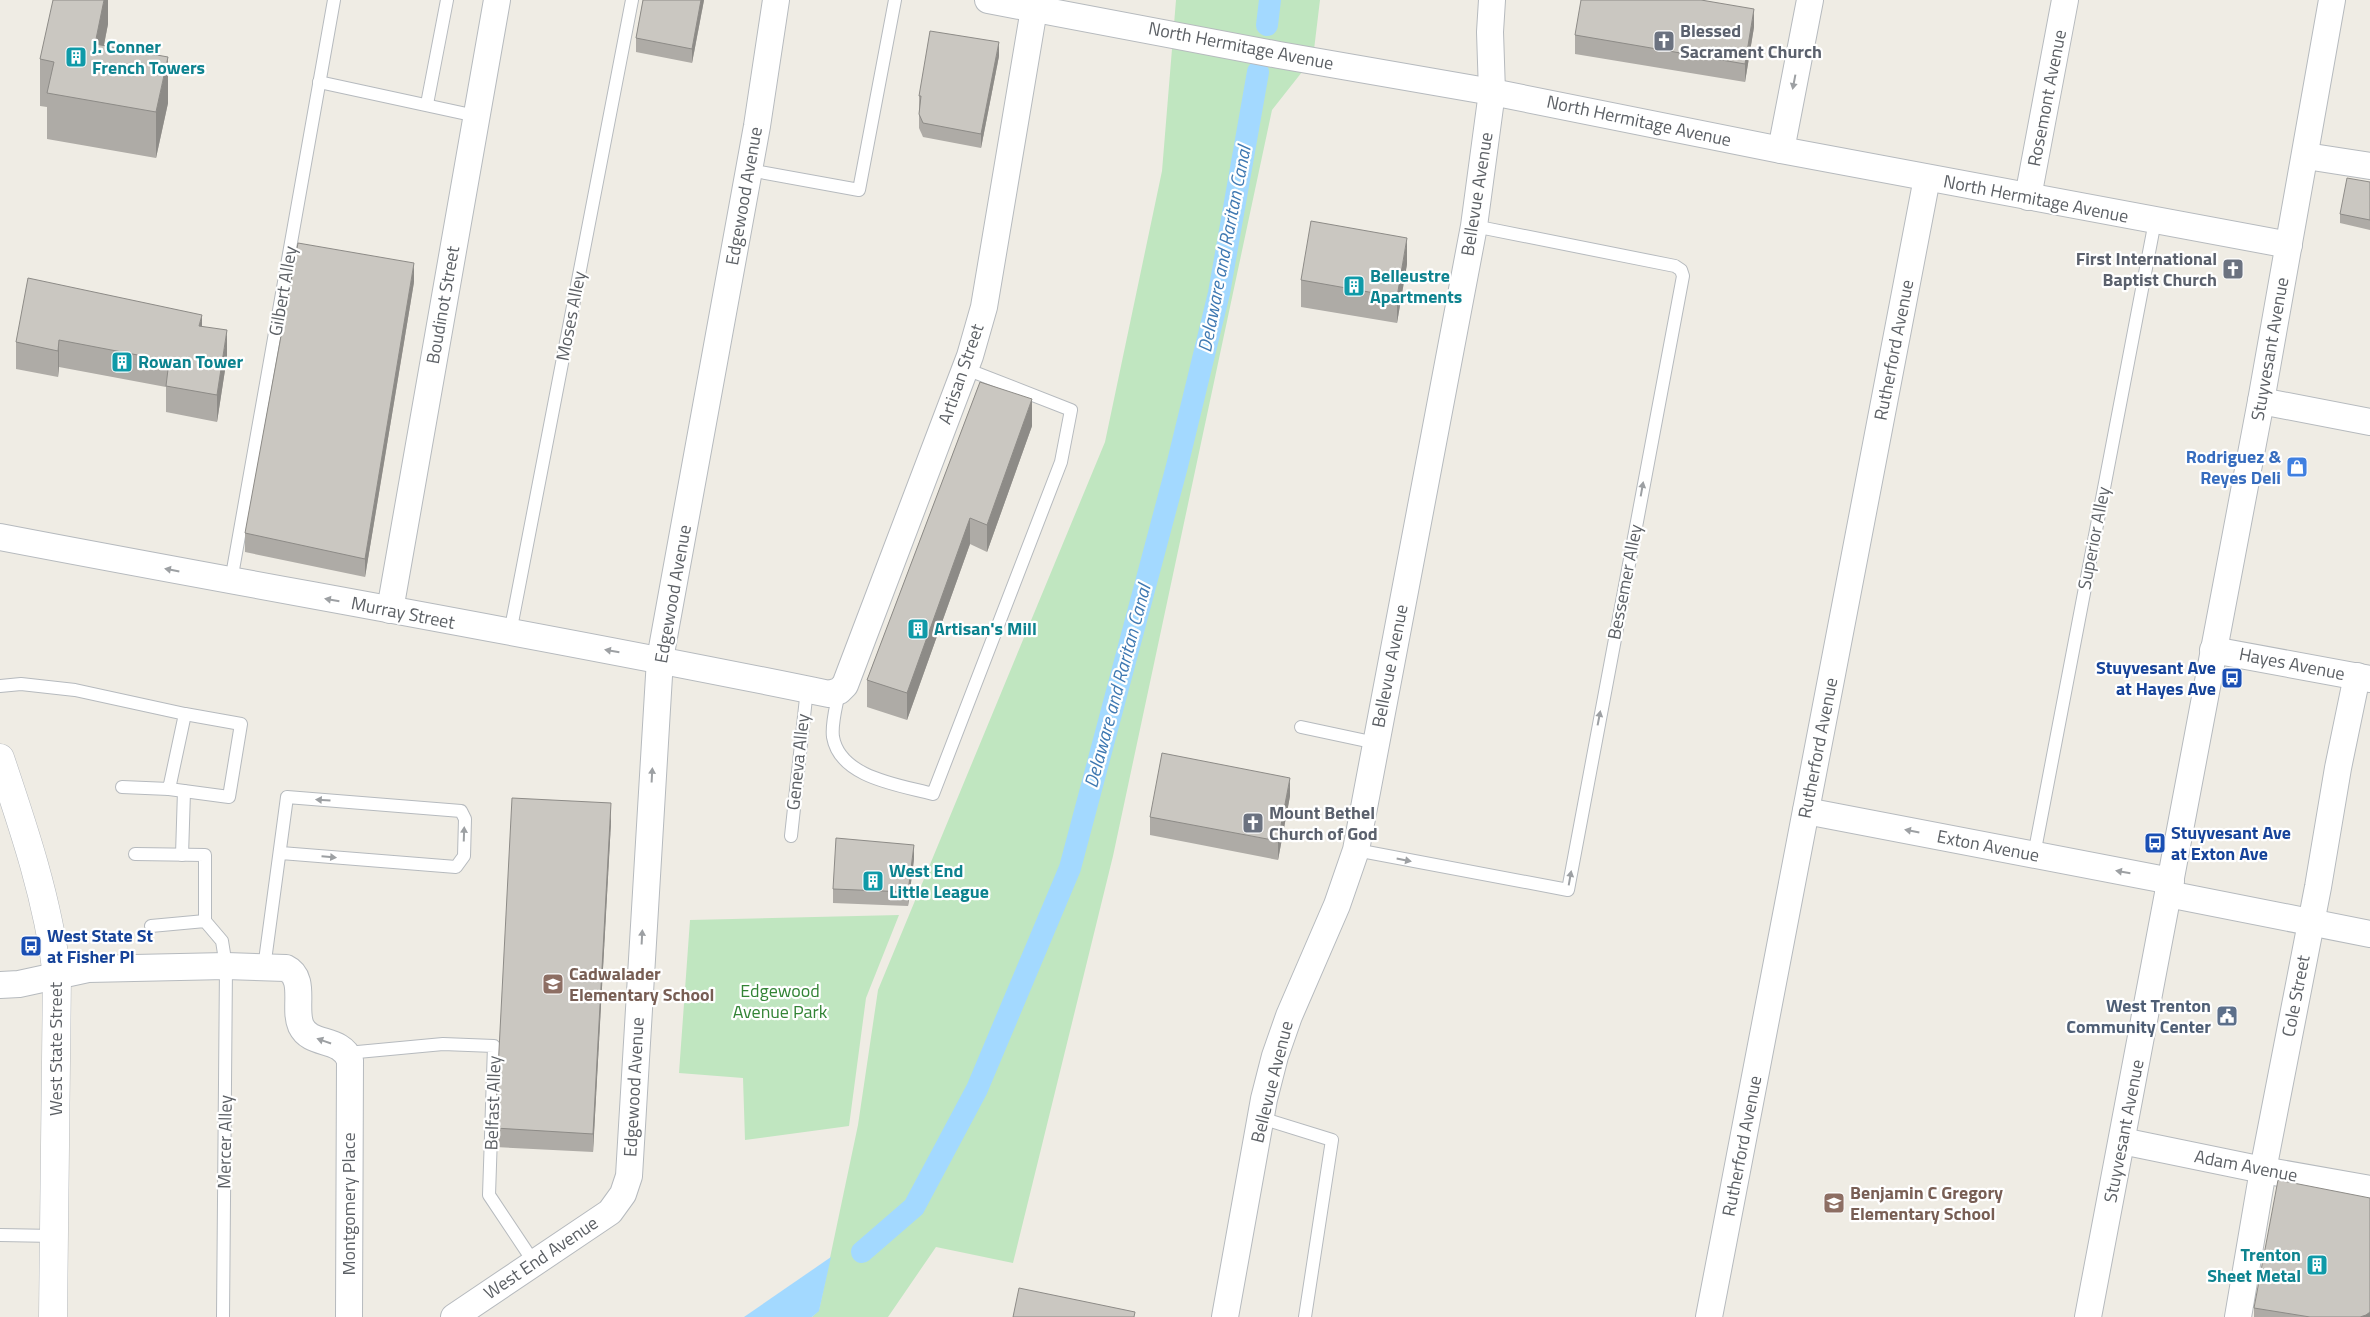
<svg xmlns="http://www.w3.org/2000/svg" width="2370" height="1317" font-family="'Titillium Web',sans-serif">
<style>
.green{fill:#c0e6c0}
.water{fill:#a3d9ff}
.lines{fill:none;stroke-linecap:round;stroke-linejoin:round}
.canal{stroke:#a3d9ff;stroke-width:22}
.service-casing{stroke:#b6babe;stroke-width:14}
.minor-casing{stroke:#b6babe;stroke-width:28}
.tertiary-casing{stroke:#b6babe;stroke-width:29}
.service{stroke:#fff;stroke-width:12}
.minor{stroke:#fff;stroke-width:26}
.tertiary{stroke:#fff;stroke-width:28}
.wall{fill:#aeaba6}
.shaded-wall{fill:#8d8b87}
.building{fill:#cac7c1;stroke:#8d8b87}
.oneway{fill:#9da0a3}
.labels{text-anchor:middle;stroke-width:4.5;stroke-linejoin:round;paint-order:stroke}
.worship-label{font-size:18px;font-weight:bold;fill:#5b616d;stroke:#fff;text-anchor:start}
.street-label{font-size:18px;fill:#5c6065;stroke:#fff}
.culture-label{font-size:18px;font-weight:bold;fill:#0d838f;stroke:#fff;text-anchor:start}
.shop-label{font-size:18px;font-weight:bold;fill:#366cbe;stroke:#fff;text-anchor:end}
.transit-label{font-size:18px;font-weight:bold;fill:#164399;stroke:#fff;text-anchor:start}
.education-label{font-size:18px;font-weight:bold;fill:#785e54;stroke:#fff;text-anchor:start}
.park-label{font-size:18px;fill:#338436;stroke:#fff}
.service-label{font-size:18px;font-weight:bold;fill:#4e5e75;stroke:#fff;text-anchor:end}
.water-label{font-size:19px;font-style:italic;fill:#3f79b2;stroke:#fff}
</style>
<rect width="100%" height="100%" fill="#efece4"/>
<g class="green">
<path d="M1176,0H1320L1313,58L1272,110L1113,856L1013,1263L936,1247L888,1317H812L819,1310L858,1125L878,990L1105,442L1162,171Z"/>
<path d="M899,915L866,998L849,1126L745,1140L743,1078L679,1073L690,920Z"/>
</g>
<path class="water" d="M831,1257L819,1311L812,1317H744Z"/>
<g class="lines">
<g class="canal">
<path d="M1267,25L1270,0"/>
<path d="M862,1252L914,1207L977,1089L1070,868L1177,466L1219,293L1258,72"/>
</g>
<g class="service-casing">
<g id="service">
<path d="M319,82L476,116"/>
<path d="M427,104L447,0"/>
<path d="M749,170L859,190L895,0"/>
<path d="M231,581L334,0"/>
<path d="M510,633L632,0"/>
<path d="M0,686L21,684L75,690L185,714L169,789L122,787"/>
<path d="M839,691C837,704 831,723 833,737C840,778 900,785 933,794L1061,462L1071,410L966,369"/>
<path d="M1301,727L1376,743"/>
<path d="M169,789L229,797L241,724L185,714"/>
<path d="M791,836L807,689"/>
<path d="M1356,850L1568,890L1683,276L1681,270L1675,266L1474,226"/>
<path d="M135,854L205,855V921"/>
<path d="M182,855L184,791"/>
<path d="M2034,855L2155,221"/>
<path d="M151,926L205,921L222,941L226,966L223,1317"/>
<path d="M264,968L287,797L461,811L465,819L464,856L456,867L281,853"/>
<path d="M347,1053L443,1044L494,1046L489,1195L535,1264"/>
<path d="M1261,1118L1332,1140L1305,1317"/>
<path d="M0,1235L55,1236"/>
</g>
</g>
<g class="minor-casing">
<g id="minor">
<path d="M988,0L1279,55L1492,92L1781,150L2289,245"/>
<path d="M1781,150L1810,0"/>
<path d="M2306,156L2370,166"/>
<path d="M2028,197L2065,0"/>
<path d="M2261,401L2370,422"/>
<path d="M0,537C276,590 554,637 829,694L839,691L845,685L970,356L984,307L1034,9"/>
<path d="M390,610L497,0"/>
<path d="M2213,650L2370,679"/>
<path d="M1806,811L2171,881"/>
<path d="M2168,894L2370,934"/>
<path d="M0,985L19,984L88,969L226,966L286,968C307,978 293,1008 301,1026C311,1047 340,1036 350,1060L349,1317"/>
<path d="M2122,1141L2263,1170L2370,1189"/>
<path d="M454,1317L610,1212L623,1194L629,1176L660,659L757,126L776,0"/>
<path d="M1225,1317L1264,1099L1275,1056L1289,1016L1337,905L1356,850L1474,226L1492,92L1490,32L1492,0"/>
<path d="M1709,1317L1927,178"/>
<path d="M2088,1317L2261,401L2332,0"/>
<path d="M2238,1317L2263,1170L2318,887L2338,768L2357,676"/>
</g>
</g>
<g class="tertiary-casing">
<path id="tertiary" d="M0,758C24,829 48,900 57,975L53,1317"/>
</g>
<use href="#service" class="service"/>
<use href="#minor" class="minor"/>
<use href="#tertiary" class="tertiary"/>
</g>
<g class="wall">
<path d="M108,0V24L104,45L168,103L156,158L47,139V107L40,106V59Z"/>
<path d="M643,0H704L692,63L636,52V38Z"/>
<path d="M1754,27L1745,82L1575,54V35Z"/>
<path d="M999,56L981,148L923,137L919,128V96Z"/>
<path d="M2370,182V230L2340,223V214Z"/>
<path d="M1407,264L1397,323L1301,307V280Z"/>
<path d="M414,282L365,577L245,552V533Z"/>
<path d="M202,326L227,357L217,422L166,412V387L59,367L58,377L16,369V342Z"/>
<path d="M980,382L1032,426L987,552L970,544L907,720L867,707V680Z"/>
<path d="M1290,796L1278,860L1150,835V817Z"/>
<path d="M611,822L593,1152L495,1147V1128Z"/>
<path d="M914,859L908,906L833,903V889Z"/>
<path d="M2254,1308L2370,1317H2254Z"/>
</g>
<g class="shaded-wall">
<path d="M104,0H108V24L95,90V44Z"/>
<path d="M701,0H704L692,63V49Z"/>
<path d="M1754,9V27L1745,82V64Z"/>
<path d="M999,42V56L981,148V134Z"/>
<path d="M168,57V103L156,158V112Z"/>
<path d="M1407,238V264L1397,323V297Z"/>
<path d="M414,263V282L365,577V559Z"/>
<path d="M202,315V342L199,326Z"/>
<path d="M227,330V357L217,422V395Z"/>
<path d="M59,340V367L58,377V351Z"/>
<path d="M1032,399V426L987,552V525Z"/>
<path d="M970,518V544L907,720V693Z"/>
<path d="M1290,778V796L1278,860V841Z"/>
<path d="M611,803V822L593,1152V1134Z"/>
<path d="M914,845V859L908,906V892Z"/>
<path d="M2370,1312V1317H2360Z"/>
</g>
<g class="building">
<path d="M53,0H104L95,44L168,57L156,112L47,93L54,62L40,59Z"/>
<path d="M643,0H701L692,49L636,38Z"/>
<path d="M1581,0H1701L1754,9L1745,64L1575,35Z"/>
<path d="M930,31L999,42L981,134L923,123L919,114L921,96H919Z"/>
<path d="M2347,178L2370,182V220L2340,214Z"/>
<path d="M1311,221L1407,238L1397,297L1301,280Z"/>
<path d="M298,243L414,263L365,559L245,533Z"/>
<path d="M28,278L202,315L199,326L227,330L217,395L166,386L169,361L59,340L58,351L16,342Z"/>
<path d="M980,382L1032,399L987,525L970,518L907,693L867,680Z"/>
<path d="M1162,753L1290,778L1278,841L1150,817Z"/>
<path d="M512,798L611,803L593,1134L495,1128Z"/>
<path d="M836,838L914,845L908,892L833,889Z"/>
<path d="M2278,1180L2370,1198V1312L2366,1315L2360,1317H2310L2254,1308Z"/>
<path d="M1019,1288L1135,1312L1134,1317H1013Z"/>
</g>
<defs><path id="oneway-solid" d="M-6-.8H1V-3.2L6.5 0L1 3.2V.8H-6Z" transform="scale(1.25)"/></defs>
<g class="oneway">
<use href="#oneway-solid" transform="translate(1794 82) rotate(101)"/>
<use href="#oneway-solid" transform="translate(1642 489) rotate(-80)"/>
<use href="#oneway-solid" transform="translate(172 570) rotate(-169)"/>
<use href="#oneway-solid" transform="translate(332 600) rotate(-170)"/>
<use href="#oneway-solid" transform="translate(612 651) rotate(-170)"/>
<use href="#oneway-solid" transform="translate(1599 718) rotate(-79)"/>
<use href="#oneway-solid" transform="translate(652 775) rotate(-87)"/>
<use href="#oneway-solid" transform="translate(323 800) rotate(-176)"/>
<use href="#oneway-solid" transform="translate(1912 831) rotate(-169)"/>
<use href="#oneway-solid" transform="translate(464 834) rotate(-88)"/>
<use href="#oneway-solid" transform="translate(329 857) rotate(5)"/>
<use href="#oneway-solid" transform="translate(1404 860) rotate(11)"/>
<use href="#oneway-solid" transform="translate(2123 872) rotate(-170)"/>
<use href="#oneway-solid" transform="translate(1570 878) rotate(-80)"/>
<use href="#oneway-solid" transform="translate(642 937) rotate(-87)"/>
<use href="#oneway-solid" transform="translate(324 1041) rotate(-161)"/>
</g>
<defs>
<g id="church-square" transform="scale(1.125)"><rect x="-9" y="-9" width="18" height="18" rx="4" fill="#6b7280" stroke="#fff"/><path d="M-1.2-6h2.4v3.5h3.3v2.4h-3.3V6h-2.4V-.1h-3.3v-2.4h3.3Z" fill="#fff"/></g>
<g id="building-square" transform="scale(1.125)"><rect x="-9" y="-9" width="18" height="18" rx="4" fill="#0f9aa8" stroke="#fff"/><path d="M-4-6H4V6H1V3H-1V6H-4ZM-2.5-4.3h1.7v1.8h-1.7ZM.8-4.3h1.7v1.8H.8ZM-2.5-1h1.7V.8h-1.7ZM.8-1h1.7V.8H.8Z" fill="#fff"/></g>
<g id="shop-square" transform="scale(1.125)"><rect x="-9" y="-9" width="18" height="18" rx="4" fill="#3f7fe0" stroke="#fff"/><path d="M-5-2.5h2.3a2.7 3.5 0 0 1 5.4 0H5L5.5 6h-11ZM-1.5-2.5h3a1.5 2.3 0 0 0-3 0Z" fill="#fff"/></g>
<g id="bus-square" transform="scale(1.125)"><rect x="-9" y="-9" width="18" height="18" rx="4" fill="#1a4fb4" stroke="#fff"/><path d="M-5-6H5V4H4V6H2V4H-2V6H-4V4H-5ZM-3.5-4V0h7V-4ZM-3.5 1.2v1.5H-2V1.2ZM2 1.2v1.5H3.5V1.2Z" fill="#fff"/></g>
<g id="school-square" transform="scale(1.125)"><rect x="-9" y="-9" width="18" height="18" rx="4" fill="#8d6e63" stroke="#fff"/><path d="M0-5L7-2L0 1L-7-2ZM-4 1L0 2.5L4 1V4Q0 6-4 4Z" fill="#fff"/></g>
<g id="civic-square" transform="scale(1.125)"><rect x="-9" y="-9" width="18" height="18" rx="4" fill="#5c6f8a" stroke="#fff"/><path d="M-.6-6.5H3V-4.5H.6V-3L4-1V1h2V6H-6V1h2V-1L-.6-3ZM-1.2 2.5V6h2.4V2.5Z" fill="#fff"/></g>
</defs>
<g fill-rule="evenodd">
<use href="#church-square" x="1664" y="41"/>
<use href="#building-square" x="76" y="57"/>
<use href="#church-square" x="2233" y="269"/>
<use href="#building-square" x="1354" y="286"/>
<use href="#building-square" x="122" y="362"/>
<use href="#shop-square" x="2297" y="467"/>
<use href="#building-square" x="918" y="629"/>
<use href="#bus-square" x="2232" y="678"/>
<use href="#church-square" x="1253" y="823"/>
<use href="#bus-square" x="2155" y="843"/>
<use href="#building-square" x="873" y="881"/>
<use href="#bus-square" x="31" y="946"/>
<use href="#school-square" x="553" y="984"/>
<use href="#civic-square" x="2227" y="1016"/>
<use href="#school-square" x="1834" y="1203"/>
<use href="#building-square" x="2317" y="1265"/>
</g>
<g class="labels">
<g class="worship-label">
<text x="1680" y="37">Blessed<tspan x="1680" dy="21">Sacrament Church</tspan></text>
<text x="2217" y="265" text-anchor="end">First International<tspan x="2217" dy="21">Baptist Church</tspan></text>
<text x="1269" y="819">Mount Bethel<tspan x="1269" dy="21">Church of God</tspan></text>
</g>
<g class="street-label">
<text transform="translate(1241 46) rotate(11)" y="6">North Hermitage Avenue</text>
<text transform="translate(2047 98) rotate(-79)" y="6">Rosemont Avenue</text>
<text transform="translate(1639 121) rotate(12)" y="6">North Hermitage Avenue</text>
<text transform="translate(1477 194) rotate(-81)" y="6">Bellevue Avenue</text>
<text transform="translate(744 196) rotate(-80)" y="6">Edgewood Avenue</text>
<text transform="translate(2036 199) rotate(11)" y="6">North Hermitage Avenue</text>
<text transform="translate(283 291) rotate(-80)" y="6">Gilbert Alley</text>
<text transform="translate(443 305) rotate(-80)" y="6">Boudinot Street</text>
<text transform="translate(571 316) rotate(-79)" y="6">Moses Alley</text>
<text transform="translate(2270 349) rotate(-80)" y="6">Stuyvesant Avenue</text>
<text transform="translate(1894 350) rotate(-79)" y="6">Rutherford Avenue</text>
<text transform="translate(961 374) rotate(-71)" y="6">Artisan Street</text>
<text transform="translate(2094 538) rotate(-79)" y="6">Superior Alley</text>
<text transform="translate(1625 582) rotate(-79)" y="6">Bessemer Alley</text>
<text transform="translate(673 594) rotate(-80)" y="6">Edgewood Avenue</text>
<text transform="translate(403 613) rotate(11)" y="6">Murray Street</text>
<text transform="translate(2292 664) rotate(11)" y="6">Hayes Avenue</text>
<text transform="translate(1390 666) rotate(-79)" y="6">Bellevue Avenue</text>
<text transform="translate(1818 748) rotate(-79)" y="6">Rutherford Avenue</text>
<text transform="translate(798 762) rotate(-84)" y="6">Geneva Alley</text>
<text transform="translate(1988 846) rotate(11)" y="6">Exton Avenue</text>
<text transform="translate(2296 996) rotate(-79)" y="6">Cole Street</text>
<text transform="translate(56 1049) rotate(-90)" y="6">West State Street</text>
<text transform="translate(1272 1082) rotate(-76)" y="6">Bellevue Avenue</text>
<text transform="translate(634 1087) rotate(-87)" y="6">Edgewood Avenue</text>
<text transform="translate(493 1103) rotate(-88)" y="6">Belfast Alley</text>
<text transform="translate(2124 1131) rotate(-79)" y="6">Stuyvesant Avenue</text>
<text transform="translate(225 1142) rotate(-89)" y="6">Mercer Alley</text>
<text transform="translate(1742 1146) rotate(-79)" y="6">Rutherford Avenue</text>
<text transform="translate(2246 1166) rotate(11)" y="6">Adam Avenue</text>
<text transform="translate(349 1204) rotate(-90)" y="6">Montgomery Place</text>
<text transform="translate(541 1258) rotate(-34)" y="6">West End Avenue</text>
</g>
<g class="culture-label">
<text x="92" y="53">J. Conner<tspan x="92" dy="21">French Towers</tspan></text>
<text x="1370" y="282">Belleustre<tspan x="1370" dy="21">Apartments</tspan></text>
<text x="138" y="368">Rowan Tower</text>
<text x="934" y="635">Artisan's Mill</text>
<text x="889" y="877">West End<tspan x="889" dy="21">Little League</tspan></text>
<text x="2301" y="1261" text-anchor="end">Trenton<tspan x="2301" dy="21">Sheet Metal</tspan></text>
</g>
<g class="shop-label">
<text x="2281" y="463">Rodriguez &amp;<tspan x="2281" dy="21">Reyes Deli</tspan></text>
</g>
<g class="transit-label">
<text x="2216" y="674" text-anchor="end">Stuyvesant Ave<tspan x="2216" dy="21">at Hayes Ave</tspan></text>
<text x="2171" y="839">Stuyvesant Ave<tspan x="2171" dy="21">at Exton Ave</tspan></text>
<text x="47" y="942">West State St<tspan x="47" dy="21">at Fisher Pl</tspan></text>
</g>
<g class="education-label">
<text x="569" y="980">Cadwalader<tspan x="569" dy="21">Elementary School</tspan></text>
<text x="1850" y="1199">Benjamin C Gregory<tspan x="1850" dy="21">Elementary School</tspan></text>
</g>
<g class="park-label">
<text x="780" y="997">Edgewood<tspan x="780" dy="21">Avenue Park</tspan></text>
</g>
<g class="service-label">
<text x="2211" y="1012">West Trenton<tspan x="2211" dy="21">Community Center</tspan></text>
</g>
<g class="water-label">
<text transform="translate(1224 249) rotate(-79)" y="7">Delaware and Raritan Canal</text>
<text transform="translate(1117 686) rotate(-75)" y="7">Delaware and Raritan Canal</text>
</g>
</g>
</svg>
